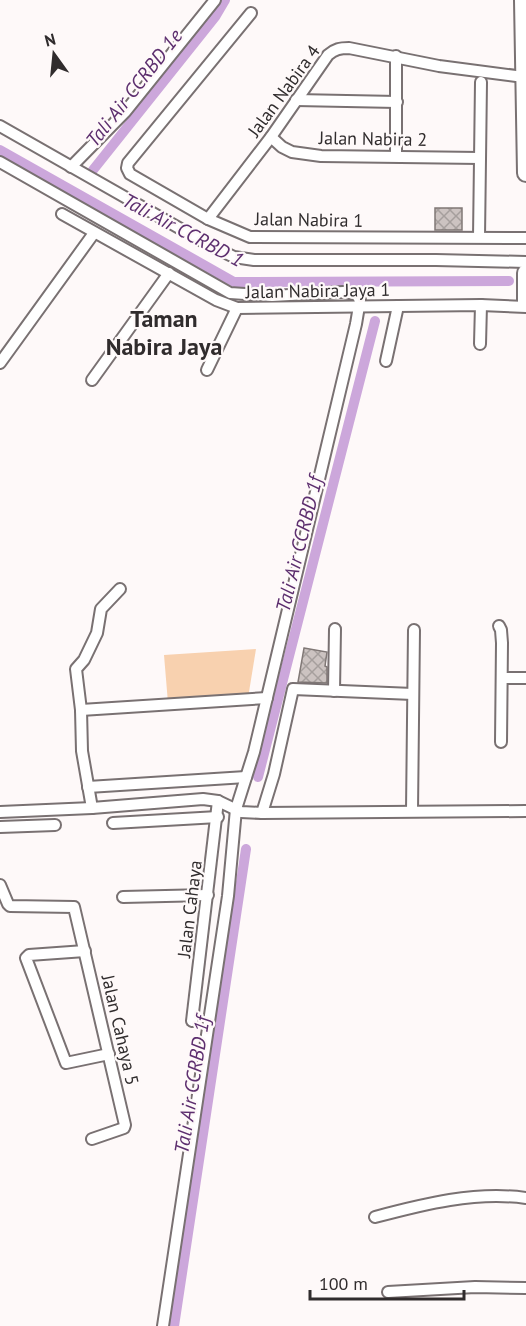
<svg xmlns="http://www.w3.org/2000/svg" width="526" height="1326" font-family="'PT Sans',sans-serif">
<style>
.park{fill:#f8d1af}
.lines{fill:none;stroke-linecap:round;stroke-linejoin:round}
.canal{stroke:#cca7db;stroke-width:10}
.building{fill:url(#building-cross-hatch);stroke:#807876;stroke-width:1.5}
.minor-casing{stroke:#797172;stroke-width:14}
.primary-casing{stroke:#797172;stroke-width:20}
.minor{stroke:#fff;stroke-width:10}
.primary{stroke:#fff;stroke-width:16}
.labels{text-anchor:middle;stroke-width:4.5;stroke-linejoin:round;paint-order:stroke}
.street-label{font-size:18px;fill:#302c2d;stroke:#fef9f9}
.water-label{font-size:20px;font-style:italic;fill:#5d2f6f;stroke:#fef9f9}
.district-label{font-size:24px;font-weight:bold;fill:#302c2d;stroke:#fef9f9}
</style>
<defs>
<pattern id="building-cross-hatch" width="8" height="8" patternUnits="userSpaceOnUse" patternTransform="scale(1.5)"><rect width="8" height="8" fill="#ccc3c1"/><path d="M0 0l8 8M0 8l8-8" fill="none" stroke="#a69f9d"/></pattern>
</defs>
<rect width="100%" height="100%" fill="#fef9f9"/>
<path class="park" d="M256,649L248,698L168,703L164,655Z"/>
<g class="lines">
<g class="canal">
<path d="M0,150L234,282L509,281"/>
<path d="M93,170L215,17L225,0"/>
<path d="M258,777L375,321"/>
<path d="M174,1326L246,849"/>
</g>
</g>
<g class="building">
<rect x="435" y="208" width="27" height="22"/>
<path d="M304,648L327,652L325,666L327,667V683L298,682Z"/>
</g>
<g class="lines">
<g class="minor-casing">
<g id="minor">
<path d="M251,13L128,163L127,168L130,174L208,219L250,237L526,238"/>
<path d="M396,56V156"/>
<path d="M296,100L397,102"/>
<path d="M0,126L209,245L234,257L254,260H436L526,262"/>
<path d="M271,137L282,147L292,152L321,156L480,158"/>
<path d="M0,162L230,293L272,296L343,292L356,294L360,300L356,324L254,752L236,809L228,896L163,1326"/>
<path d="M71,167L125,112L215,0"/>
<path d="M62,214L216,300L237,308L481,305L526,307"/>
<path d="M208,219L271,137L328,55C335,49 340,48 349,48L439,66L524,77"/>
<path d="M479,237L481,82"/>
<path d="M480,344L481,305"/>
<path d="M386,361L398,306"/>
<path d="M0,363L94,233"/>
<path d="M207,370L237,308"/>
<path d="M92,380L169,273"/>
<path d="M499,626L501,630L502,643L501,742"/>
<path d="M502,678H526"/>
<path d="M334,691L335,629"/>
<path d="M81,710L267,698"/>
<path d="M88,787L246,777"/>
<path d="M92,808L82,751L81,710L76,669L84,660L97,633L101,609L120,589"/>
<path d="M412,811L414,630"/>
<path d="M0,812L92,808L203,799L218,801L241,812L262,813L526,811"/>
<path d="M262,813L274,774L293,689L413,694"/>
<path d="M113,823L218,817"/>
<path d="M0,827L55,825"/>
<path d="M0,885L8,904L10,906L74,907L125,1125L124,1128L92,1139"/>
<path d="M123,897L208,895"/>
<path d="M85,951L29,955L26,958L66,1063L109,1054"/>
<path d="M192,1021L218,801"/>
<path d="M375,1217C424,1204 475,1191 526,1198"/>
<path d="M388,1292L475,1287L526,1288"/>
</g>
</g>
<g class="primary-casing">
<g id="primary">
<path d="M523,0L526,173"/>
<path d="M526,273V303"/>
</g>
</g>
<use href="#minor" class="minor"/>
<use href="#primary" class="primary"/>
</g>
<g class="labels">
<g class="street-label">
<text transform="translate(284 91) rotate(-54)" y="6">Jalan Nabira 4</text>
<text transform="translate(373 139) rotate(1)" y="6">Jalan Nabira 2</text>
<text transform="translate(309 220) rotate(1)" y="6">Jalan Nabira 1</text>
<text transform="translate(318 291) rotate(-1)" y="6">Jalan Nabira Jaya 1</text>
<text transform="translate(190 909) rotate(-83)" y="6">Jalan Cahaya</text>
<text transform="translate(120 1030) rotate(77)" y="6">Jalan Cahaya 5</text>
</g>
<g class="water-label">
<text transform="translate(134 88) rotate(-52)" y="7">Tali Air CCRBD 1e</text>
<text transform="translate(183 230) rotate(28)" y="7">Tali Air CCRBD 1</text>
<text transform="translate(299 544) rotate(-76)" y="7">Tali Air CCRBD 1f</text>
<text transform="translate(192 1085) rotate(-81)" y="7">Tali Air CCRBD 1f</text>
</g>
<g class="district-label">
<text x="164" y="327">Taman<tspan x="164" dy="28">Nabira Jaya</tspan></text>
</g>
</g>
<g transform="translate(54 54) rotate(345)" stroke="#fef9f9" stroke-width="4.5" paint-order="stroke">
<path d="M0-4.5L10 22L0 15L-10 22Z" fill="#302c2d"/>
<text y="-9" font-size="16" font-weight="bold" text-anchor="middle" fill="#302c2d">N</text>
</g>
<path d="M310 1290v9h154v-9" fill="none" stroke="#302c2d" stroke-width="3"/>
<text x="319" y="1290" font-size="18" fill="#302c2d" stroke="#fef9f9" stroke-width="4.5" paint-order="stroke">100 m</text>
</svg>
